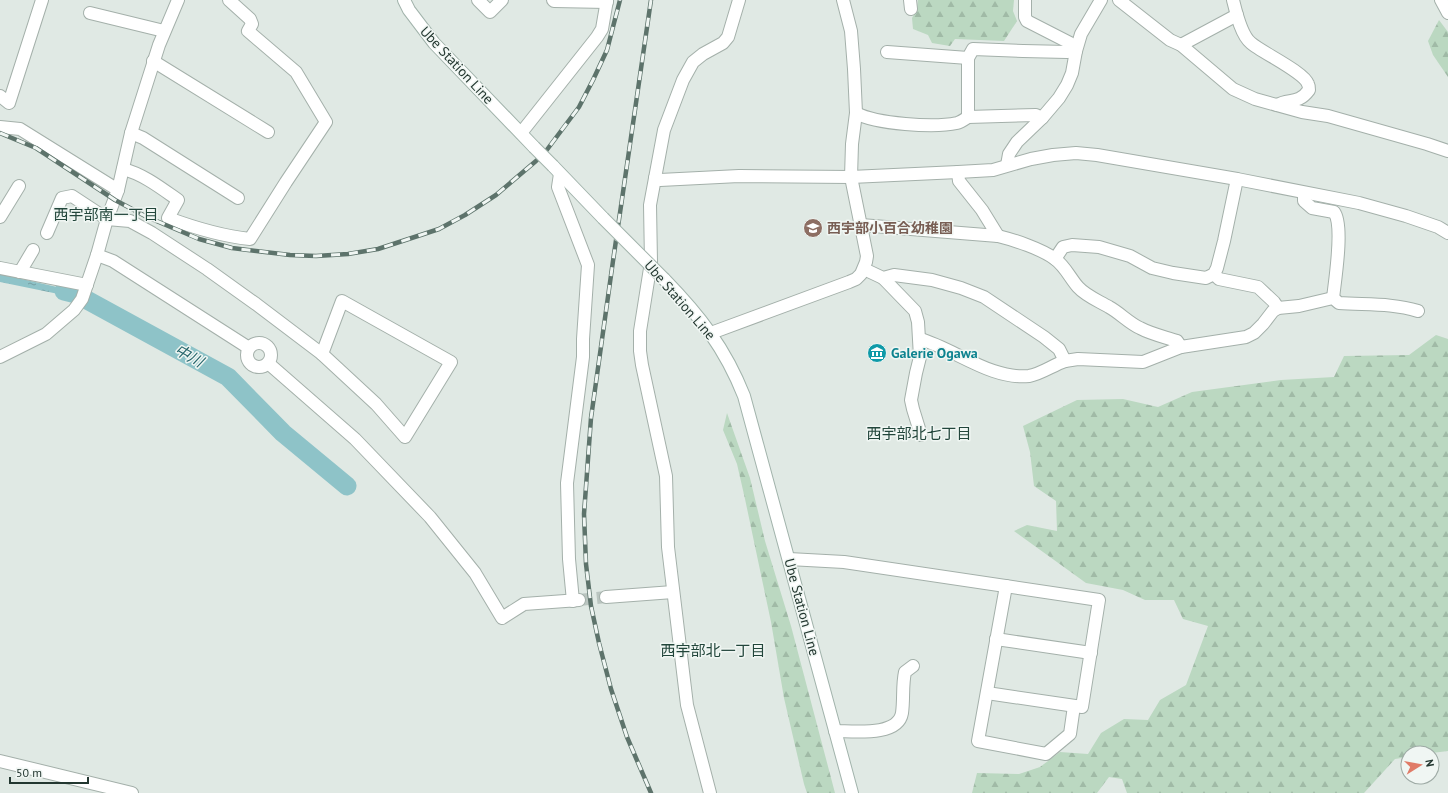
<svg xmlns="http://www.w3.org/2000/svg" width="1448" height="793" font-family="'PT Sans','Noto Sans JP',sans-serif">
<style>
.forest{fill:url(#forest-firs)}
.water{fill:url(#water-ripples)}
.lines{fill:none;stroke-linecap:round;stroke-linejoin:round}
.river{stroke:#8ec3c8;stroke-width:19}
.minor-tunnel{stroke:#bac5c0;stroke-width:12;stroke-dasharray:12 6;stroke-linecap:butt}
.minor-casing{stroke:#a4b0aa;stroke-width:14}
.tertiary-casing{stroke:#a4b0aa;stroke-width:14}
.secondary-casing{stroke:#a1b3ab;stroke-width:14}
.minor{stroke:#fff;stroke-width:12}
.tertiary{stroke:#fff;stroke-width:12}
.secondary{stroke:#fff;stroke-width:12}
.rail-casing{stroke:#5d736b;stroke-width:4.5}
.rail{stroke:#f0f6f3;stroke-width:3;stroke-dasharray:9;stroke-linecap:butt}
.secondary-bridge-casing{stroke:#a1b3ab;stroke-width:14;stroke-linecap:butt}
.secondary-bridge{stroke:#fff;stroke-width:12}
.labels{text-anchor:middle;stroke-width:3;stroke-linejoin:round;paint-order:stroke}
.street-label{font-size:14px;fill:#233730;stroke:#f0f6f3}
.education-label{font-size:14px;font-weight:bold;fill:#785e54;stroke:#f0f6f3;text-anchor:start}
.culture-label{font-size:14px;font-weight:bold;fill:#0d838f;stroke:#f0f6f3;text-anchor:start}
.neighbourhood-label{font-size:15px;fill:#22463b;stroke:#f0f6f3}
.water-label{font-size:15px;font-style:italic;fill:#25656b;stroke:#f0f6f3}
</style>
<defs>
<pattern id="forest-firs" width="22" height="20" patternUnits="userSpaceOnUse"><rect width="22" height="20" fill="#bbd8c1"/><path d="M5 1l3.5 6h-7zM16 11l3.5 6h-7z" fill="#a0baa6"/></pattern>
<pattern id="water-ripples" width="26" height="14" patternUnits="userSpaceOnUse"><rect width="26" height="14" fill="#8ec3c8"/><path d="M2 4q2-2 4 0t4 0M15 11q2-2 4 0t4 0" fill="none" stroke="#749fa3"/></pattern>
</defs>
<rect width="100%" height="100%" fill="#e0e9e4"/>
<g class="forest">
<path d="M918,0H1014L1013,11L1017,21L1004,41L955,39L950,46L932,43L928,35L913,29L912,18L917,9Z"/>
<path d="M1439,20L1448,32V77L1433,55L1428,41Z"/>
<path d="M1436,335L1448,339V751L1432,753H1408V757L1395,759L1364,793H1127L1122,779L1109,777L1097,793H972L977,773L1019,774L1040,767L1060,752L1088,754L1101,733L1124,719L1148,720L1160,700L1186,685L1208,626L1183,619L1174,600H1145L1123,590L1086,583L1014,531L1027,525L1057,531L1056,501L1034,486L1030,452L1023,426L1077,400L1123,399L1158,407L1192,392L1281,380L1334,377L1344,356L1409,355Z"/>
<path d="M727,413L750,478L765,541L791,626L835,793H807L804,784L784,698L771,622L745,499L737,464L723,430Z"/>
</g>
<path class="water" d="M0,274L79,292L78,298L0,282Z"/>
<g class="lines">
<path class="river" d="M64,291L76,294L228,377L283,433L347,486"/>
<path class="minor-tunnel" d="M579,600L606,597"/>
<g class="minor-casing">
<g id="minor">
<path d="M478,0L490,12L502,0"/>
<path d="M553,0L554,1L607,2"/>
<path d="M910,0L911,9"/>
<path d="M1119,0L1170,40L1181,45L1233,89L1255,99L1302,112L1328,116L1427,144L1448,151"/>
<path d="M1233,0C1236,12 1241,35 1251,43C1261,52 1304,72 1308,84C1309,86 1309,88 1309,90C1298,105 1289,98 1277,105"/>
<path d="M1441,0L1448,13"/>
<path d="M90,13L164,31"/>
<path d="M1181,45L1237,15"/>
<path d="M887,52L968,58L973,49L1023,51L1067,52L1076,51L1081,34L1101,0"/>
<path d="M968,58V117"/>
<path d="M153,61L268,132"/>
<path d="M0,96L9,103L42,0"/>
<path d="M856,113C876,124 934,128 957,123C961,122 965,119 968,117L1036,115L1042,118"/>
<path d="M0,127L20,129L118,190"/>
<path d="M131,133L143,138L238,198"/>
<path d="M521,133L597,37L602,29L607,0"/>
<path d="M1007,165L1009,154L1017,142L1042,118L1059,98L1067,85L1072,73L1076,51L1070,43L1027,21L1025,17V0"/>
<path d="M123,169C143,174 161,188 178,200L168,218C195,228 221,236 250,239L286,182L326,122L296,72L248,31L252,24L250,19L229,0"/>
<path d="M958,172L959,181L982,210L998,236"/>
<path d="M560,174L558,187L588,265L583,339V357L567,483L569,559L573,601"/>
<path d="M655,178L660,180L739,176L851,177L958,172L993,170L1031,159L1053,155L1076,153L1097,155L1237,179L1359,203L1406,216L1438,227L1448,233"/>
<path d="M1304,193V201L1312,208L1334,212C1344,225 1335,280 1333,298"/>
<path d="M0,217L19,186"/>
<path d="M861,225L998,236C1014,240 1042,249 1055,259C1065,266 1070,278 1078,287C1086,296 1099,301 1109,307C1120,313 1129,323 1140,328C1151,334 1165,337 1177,341L1181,347"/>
<path d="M47,233L62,198L72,196L107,219L130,221L152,233L207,269L256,304L322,354"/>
<path d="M97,255L113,261L249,348"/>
<path d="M1055,259L1063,247L1072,245L1099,247L1130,256L1152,268L1173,273L1206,278L1214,274L1217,268L1224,241L1237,179"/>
<path d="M0,268L87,285"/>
<path d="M864,269L883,278L894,275L932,280L961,288L984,297L1044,337L1059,349L1065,361L1078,359L1143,362L1181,347L1246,337L1254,333L1263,324L1273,311L1278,308L1299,306L1333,298L1339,303C1366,305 1392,303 1418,311"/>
<path d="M20,272L33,250"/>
<path d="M1214,274L1219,279L1258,287L1274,302L1278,308"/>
<path d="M883,278L915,311L918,322L920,357L916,373L911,400L913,409L921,435"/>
<path d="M342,301L451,362L405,437L376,404L322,354Z"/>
<path d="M711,333L849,282L856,279L861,274L866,262L867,256L851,177L852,144L856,113L854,69L851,31L843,0"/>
<path d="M920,339C955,349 991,380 1029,376C1041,374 1053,365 1065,361"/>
<circle cx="259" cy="355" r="12"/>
<path d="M0,357L46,334L74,310L82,299L97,255L107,219L118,190L131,133L159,45L178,0"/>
<path d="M268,363L355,439L430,517L475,573L502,618L524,604L579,600"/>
<path d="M789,559L844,562L1099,600L1082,707L987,693"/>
<path d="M1006,586L978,741L1046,754L1070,734L1074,706"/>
<path d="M606,597L673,592"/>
<path d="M996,639L1091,653"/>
<path d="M835,731C853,731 898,737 902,713C904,699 902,686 905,672L913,666"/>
<path d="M710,793L687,705L668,547L666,476L642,365L640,351V331L651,262L650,205L664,130L683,80L693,62L703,54L723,43L728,37L739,0"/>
</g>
</g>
<g class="tertiary-casing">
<path id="tertiary" d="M0,761L132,793"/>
</g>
<g class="secondary-casing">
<g id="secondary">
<path d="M404,0L409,10L434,43L534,147"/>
<path d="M553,166L603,218"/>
<path d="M664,279C700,316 725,348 744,396L852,793"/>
</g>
</g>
<use href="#minor" class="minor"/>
<use href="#tertiary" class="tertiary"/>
<use href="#secondary" class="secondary"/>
<g class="rail-casing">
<g id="rail">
<path d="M651,0L613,261L591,418L584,514L586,564L591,606L599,643L611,689L627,737L651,793"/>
<path d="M0,133L36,148L115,200L147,217L199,239L232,248L290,255L316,256L348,254L378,249L439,229L465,215L496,195L536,161L546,151L579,107L593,80L607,50L620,0"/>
</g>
</g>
<use href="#rail" class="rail"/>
<g class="secondary-bridge-casing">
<g id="secondary-bridge">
<path d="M534,147L553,166"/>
<path d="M603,218L664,279"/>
</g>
</g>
<use href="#secondary-bridge" class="secondary-bridge"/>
</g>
<defs>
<g id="school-disc" transform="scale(1)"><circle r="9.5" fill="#8d6e63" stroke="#f0f6f3"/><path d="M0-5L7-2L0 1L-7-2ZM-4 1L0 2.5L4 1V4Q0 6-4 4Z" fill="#fff"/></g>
<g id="museum-disc" transform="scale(1)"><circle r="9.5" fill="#0f9aa8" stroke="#f0f6f3"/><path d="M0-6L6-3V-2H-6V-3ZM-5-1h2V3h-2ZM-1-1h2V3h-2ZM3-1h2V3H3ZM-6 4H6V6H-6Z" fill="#fff"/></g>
</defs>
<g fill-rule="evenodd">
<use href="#school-disc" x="813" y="228"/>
<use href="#museum-disc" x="877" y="353"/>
</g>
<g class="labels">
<g class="street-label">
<text transform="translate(457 65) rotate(47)" y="5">Ube Station Line</text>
<text transform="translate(680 300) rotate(49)" y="5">Ube Station Line</text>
<text transform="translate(802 607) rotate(75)" y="5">Ube Station Line</text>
</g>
<g class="education-label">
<text x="827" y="233">西宇部小百合幼稚園</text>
</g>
<g class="culture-label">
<text x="891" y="358">Galerie Ogawa</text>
</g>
<g class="neighbourhood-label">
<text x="106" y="220">西宇部南一丁目</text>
<text x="919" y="439">西宇部北七丁目</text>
<text x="713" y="656">西宇部北一丁目</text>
</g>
<g class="water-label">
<text transform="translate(189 356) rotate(29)" y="5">中川</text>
</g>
</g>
<g transform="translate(1420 765) rotate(79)"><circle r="19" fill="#f0f6f3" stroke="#9eaaa5"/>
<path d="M0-3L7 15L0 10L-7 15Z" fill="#e07b67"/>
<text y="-6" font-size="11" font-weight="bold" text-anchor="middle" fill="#233730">N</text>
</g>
<path d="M10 777v6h78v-6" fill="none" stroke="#233730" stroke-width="2"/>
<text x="16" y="777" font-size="12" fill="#233730" stroke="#f0f6f3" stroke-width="3" paint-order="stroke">50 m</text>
</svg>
